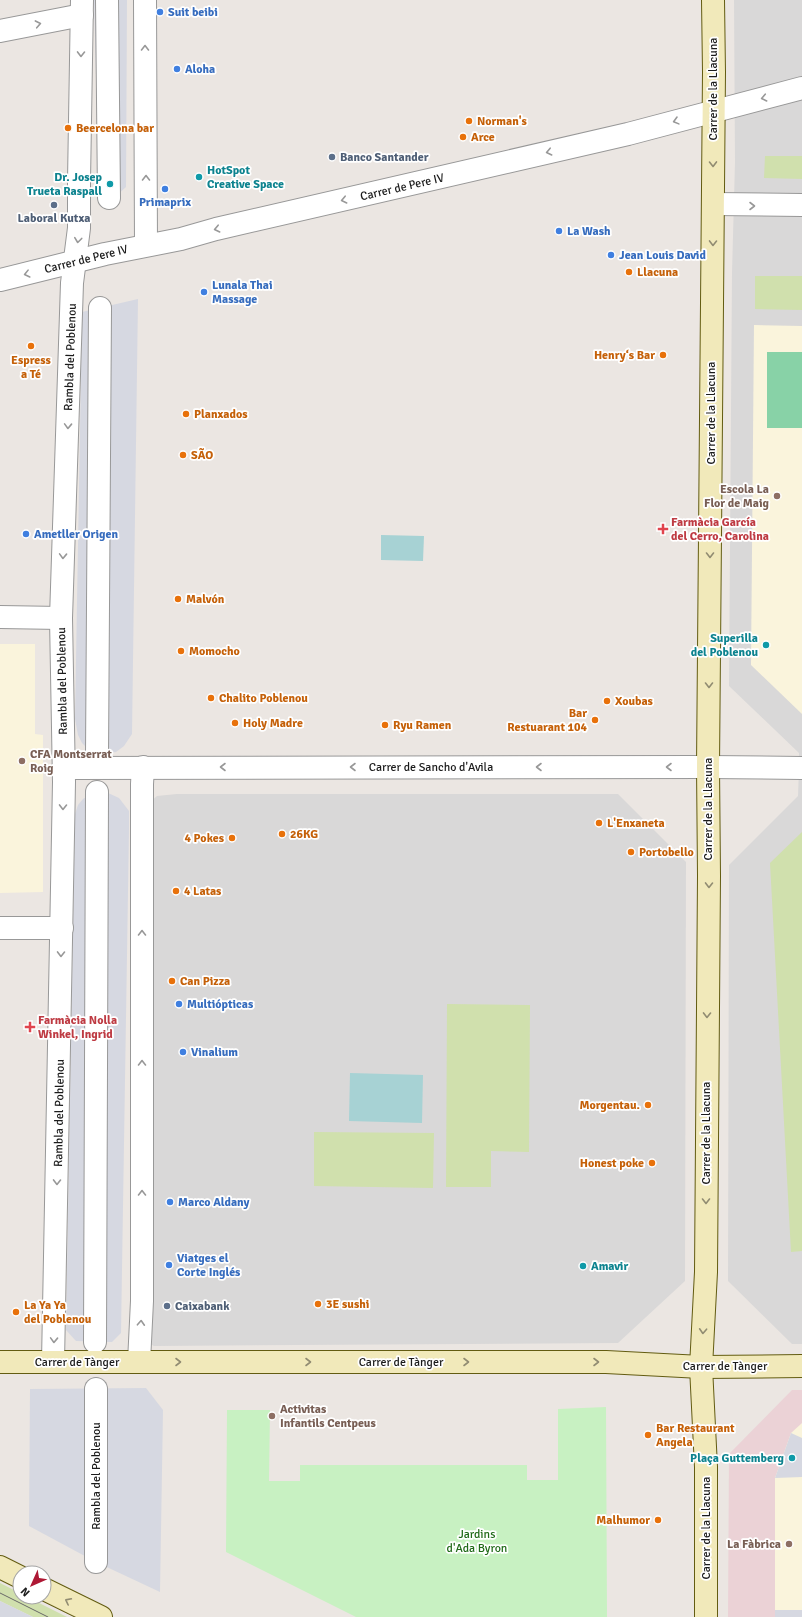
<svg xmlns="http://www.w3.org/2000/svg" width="802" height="1617" font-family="Signika,sans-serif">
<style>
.residential{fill:#d9d8d8}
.commercial{fill:#ebd2d6}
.education{fill:#faf4dc}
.grass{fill:#d0e0ad}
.park{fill:#c8f1c2}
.pitch{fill:#88d2a7}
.plaza{fill:#d6d8e1}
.water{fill:#a7d2d4}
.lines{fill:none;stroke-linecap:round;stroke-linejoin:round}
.street-casing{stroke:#989898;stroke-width:24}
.secondary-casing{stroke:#635c11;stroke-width:24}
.street{stroke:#fff;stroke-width:22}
.secondary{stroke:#f1e9ba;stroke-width:22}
.tram{stroke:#696969;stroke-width:1}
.oneway{stroke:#989898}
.oneway2{stroke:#918c72}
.shop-dot{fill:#3f7fe0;stroke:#fff;stroke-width:1.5}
.food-dot{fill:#e8710a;stroke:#fff;stroke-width:1.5}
.service-dot{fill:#5c6f8a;stroke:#fff;stroke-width:1.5}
.culture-dot{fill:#0f9aa8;stroke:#fff;stroke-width:1.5}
.education-dot{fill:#8d6e63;stroke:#fff;stroke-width:1.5}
.health-dot{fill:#e0444e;stroke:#fff;stroke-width:1.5}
.labels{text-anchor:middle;stroke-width:3.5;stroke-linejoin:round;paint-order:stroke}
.shop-label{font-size:12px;font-weight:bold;fill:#366cbe;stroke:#fff;text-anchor:start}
.street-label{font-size:12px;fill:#1b1b1b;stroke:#fff}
.food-label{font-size:12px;font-weight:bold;fill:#c56008;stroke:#fff;text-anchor:start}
.service-label{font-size:12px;font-weight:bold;fill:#4e5e75;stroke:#fff;text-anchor:start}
.culture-label{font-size:12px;font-weight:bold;fill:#0d838f;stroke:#fff;text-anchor:end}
.education-label{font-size:12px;font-weight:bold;fill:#785e54;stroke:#fff;text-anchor:end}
.health-label{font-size:12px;font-weight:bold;fill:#be3a42;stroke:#fff;text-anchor:start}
.park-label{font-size:12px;fill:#206a18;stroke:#fff}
</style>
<rect width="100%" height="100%" fill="#ebe6e2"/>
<g class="residential">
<path d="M734,0H802V1344H792L728,1281L729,865L798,796L799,768V753L729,686L732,273L735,162Z"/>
<path d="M177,794H618L686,862L685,1281L618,1343L154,1346L144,1341L147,805L157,796Z"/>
</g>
<path class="commercial" d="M792,1390H802V1617H728L729,1454Z"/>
<g class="education">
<path d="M754,325L802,326V714L751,665Z"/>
<path d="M0,644H35V734L43,735V892L0,893Z"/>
<path d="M802,1423V1617H775V1478L791,1433Z"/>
</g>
<g class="grass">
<path d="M765,156H802V179L764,178Z"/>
<path d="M755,276H802V310L755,309Z"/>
<path d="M802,832V1251L791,1252L770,863Z"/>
<path d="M447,1004L530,1005L529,1152L491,1151V1187H446Z"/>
<path d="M314,1132L434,1133L433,1188L314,1186Z"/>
<path d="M0,1583L20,1593V1597H27L67,1617H33L0,1601Z"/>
</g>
<path class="park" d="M606,1407L607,1617H356L226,1552L227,1410H270L269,1481H300V1465H527V1480H558V1409Z"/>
<rect class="pitch" x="767" y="352" width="35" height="76"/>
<g class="plaza">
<path d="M94,0H127L126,187L117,195L99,187Z"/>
<path d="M138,299L132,734L124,746L116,752L97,754L89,750L82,743L78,735L75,719L82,312Z"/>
<path d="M106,792L119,798L129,811V829L121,1333L112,1342L76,1341L66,1330L75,814L78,805L83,799L91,794Z"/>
<path d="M146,1388L163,1410L160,1592L96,1562L29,1526L30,1389Z"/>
<path d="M791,1433L802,1438V1477L775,1478Z"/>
<path d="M0,1601L33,1617H0Z"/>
<rect x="775" y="1610" width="27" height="7"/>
</g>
<g class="water">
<path d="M381,535L424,536L423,561L381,560Z"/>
<path d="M350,1073L423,1075L422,1123L349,1121Z"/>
</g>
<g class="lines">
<g class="street-casing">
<g id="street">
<path d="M107,0L109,198"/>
<path d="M145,0L146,245"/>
<path d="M0,31L82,15"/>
<path d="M713,204L802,205"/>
<path d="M0,280L105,254L181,239L216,229L628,134L802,88"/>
<path d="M0,617L61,618"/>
<path d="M97,754L100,308"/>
<path d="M63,768L708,767L802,768"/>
<path d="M0,928H62"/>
<path d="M95,1342L97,792"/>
<path d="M53,1362L64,782L61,618L72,283L79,228V181L82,0"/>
<path d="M139,1362L142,1301V784L143,767"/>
<path d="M96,1389V1562"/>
</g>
</g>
<g class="secondary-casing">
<g id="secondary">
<path d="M0,1362H606L701,1367L802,1366"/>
<path d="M0,1567L20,1577"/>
<path d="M44,1589L101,1617"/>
<path d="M706,1617V1467L701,1367L706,1272L709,876L708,767L714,72L713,0"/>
</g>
</g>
<use href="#street" class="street"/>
<use href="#secondary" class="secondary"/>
<path class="tram" d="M0,1593L48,1617"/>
</g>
<defs><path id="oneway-chevron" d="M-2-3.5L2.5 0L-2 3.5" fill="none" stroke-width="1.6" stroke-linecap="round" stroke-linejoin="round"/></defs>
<g class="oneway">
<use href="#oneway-chevron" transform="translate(38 24) rotate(-11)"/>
<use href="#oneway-chevron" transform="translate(145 48) rotate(-90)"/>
<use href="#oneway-chevron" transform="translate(81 54) rotate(91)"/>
<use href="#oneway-chevron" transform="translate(764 98) rotate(168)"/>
<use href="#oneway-chevron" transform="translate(676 121) rotate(165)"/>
<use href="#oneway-chevron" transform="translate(549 152) rotate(167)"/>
<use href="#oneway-chevron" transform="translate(146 178) rotate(-90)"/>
<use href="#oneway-chevron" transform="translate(344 200) rotate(167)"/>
<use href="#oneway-chevron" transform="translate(752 206)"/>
<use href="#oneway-chevron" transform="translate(217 229) rotate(167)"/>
<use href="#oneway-chevron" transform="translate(78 240) rotate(97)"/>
<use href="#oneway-chevron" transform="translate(27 274) rotate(166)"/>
<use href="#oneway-chevron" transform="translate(68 426) rotate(92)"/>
<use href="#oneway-chevron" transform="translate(63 556) rotate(92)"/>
<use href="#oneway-chevron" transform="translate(223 767) rotate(180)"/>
<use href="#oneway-chevron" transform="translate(353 767) rotate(180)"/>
<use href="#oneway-chevron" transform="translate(539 767) rotate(180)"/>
<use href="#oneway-chevron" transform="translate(669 767) rotate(180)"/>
<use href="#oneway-chevron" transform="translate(63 807) rotate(91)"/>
<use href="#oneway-chevron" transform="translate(142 933) rotate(-90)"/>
<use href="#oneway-chevron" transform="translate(61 954) rotate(91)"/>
<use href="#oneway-chevron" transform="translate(142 1063) rotate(-90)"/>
<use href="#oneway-chevron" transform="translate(57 1182) rotate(91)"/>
<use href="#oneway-chevron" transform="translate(142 1193) rotate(-90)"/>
<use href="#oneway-chevron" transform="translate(141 1323) rotate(-87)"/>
<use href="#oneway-chevron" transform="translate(54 1340) rotate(92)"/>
</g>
<g class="oneway2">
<use href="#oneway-chevron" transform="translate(713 164) rotate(89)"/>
<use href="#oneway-chevron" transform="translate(713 243) rotate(91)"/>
<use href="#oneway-chevron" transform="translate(710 555) rotate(90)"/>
<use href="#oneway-chevron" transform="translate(709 685) rotate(90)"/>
<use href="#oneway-chevron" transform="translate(709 885) rotate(91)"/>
<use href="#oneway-chevron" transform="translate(707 1015) rotate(91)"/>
<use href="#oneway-chevron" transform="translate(706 1201) rotate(90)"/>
<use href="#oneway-chevron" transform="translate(703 1331) rotate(93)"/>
<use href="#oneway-chevron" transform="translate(178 1362)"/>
<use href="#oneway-chevron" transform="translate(308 1362)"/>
<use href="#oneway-chevron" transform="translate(466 1362)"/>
<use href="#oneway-chevron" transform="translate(596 1362)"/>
<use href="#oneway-chevron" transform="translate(68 1601) rotate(-153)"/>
</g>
<g class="shop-dot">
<circle cx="160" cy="12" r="4"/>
<circle cx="177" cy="69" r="4"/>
<circle cx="165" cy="189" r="4"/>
<circle cx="559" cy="231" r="4"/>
<circle cx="611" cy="255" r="4"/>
<circle cx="204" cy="292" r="4"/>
<circle cx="26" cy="534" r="4"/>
<circle cx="179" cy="1004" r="4"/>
<circle cx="183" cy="1052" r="4"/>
<circle cx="170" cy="1202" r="4"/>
<circle cx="169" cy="1265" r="4"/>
</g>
<g class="food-dot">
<circle cx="469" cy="121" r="4"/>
<circle cx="68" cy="128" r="4"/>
<circle cx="463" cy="137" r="4"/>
<circle cx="629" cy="272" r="4"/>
<circle cx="31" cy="346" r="4"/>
<circle cx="663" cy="355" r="4"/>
<circle cx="186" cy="414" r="4"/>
<circle cx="183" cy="455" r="4"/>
<circle cx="178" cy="599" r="4"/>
<circle cx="181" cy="651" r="4"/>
<circle cx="211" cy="698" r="4"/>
<circle cx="607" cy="701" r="4"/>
<circle cx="595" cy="720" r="4"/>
<circle cx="235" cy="723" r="4"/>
<circle cx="385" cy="725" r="4"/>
<circle cx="599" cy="823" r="4"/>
<circle cx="282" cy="834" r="4"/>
<circle cx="232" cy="838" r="4"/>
<circle cx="631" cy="852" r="4"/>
<circle cx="176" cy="891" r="4"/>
<circle cx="172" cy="981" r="4"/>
<circle cx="648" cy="1105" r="4"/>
<circle cx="652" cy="1163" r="4"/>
<circle cx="318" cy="1304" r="4"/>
<circle cx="16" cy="1312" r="4"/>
<circle cx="648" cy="1435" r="4"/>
<circle cx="658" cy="1520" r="4"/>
</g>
<g class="service-dot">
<circle cx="332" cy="157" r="4"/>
<circle cx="54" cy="205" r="4"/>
<circle cx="167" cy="1306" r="4"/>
</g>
<g class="culture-dot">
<circle cx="199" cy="177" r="4"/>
<circle cx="110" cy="184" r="4"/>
<circle cx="766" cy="645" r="4"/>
<circle cx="583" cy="1266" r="4"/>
<circle cx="792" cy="1458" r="4"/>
</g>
<g class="education-dot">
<circle cx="777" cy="496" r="4"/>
<circle cx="22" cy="761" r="4"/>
<circle cx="272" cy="1416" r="4"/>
<circle cx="789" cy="1544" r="4"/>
</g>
<g class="health-dot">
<path d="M661 523h4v4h4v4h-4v4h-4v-4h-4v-4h4z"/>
<path d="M28 1021h4v4h4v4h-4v4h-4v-4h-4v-4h4z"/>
</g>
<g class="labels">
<g class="shop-label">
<text x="168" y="16">Suit beibi</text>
<text x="185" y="73">Aloha</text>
<text x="165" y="206" text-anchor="middle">Primaprix</text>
<text x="567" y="235">La Wash</text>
<text x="619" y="259">Jean Louis David</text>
<text x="212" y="289">Lunala Thai<tspan x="212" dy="14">Massage</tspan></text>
<text x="34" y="538">Ametller Origen</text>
<text x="187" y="1008">Multiópticas</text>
<text x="191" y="1056">Vinalium</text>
<text x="178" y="1206">Marco Aldany</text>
<text x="177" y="1262">Viatges el<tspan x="177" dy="14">Corte Inglés</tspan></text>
</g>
<g class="street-label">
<text transform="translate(713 89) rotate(-90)" y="4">Carrer de la Llacuna</text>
<text transform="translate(402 187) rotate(-13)" y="4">Carrer de Pere IV</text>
<text transform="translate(86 259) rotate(-14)" y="4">Carrer de Pere IV</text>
<text transform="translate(70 357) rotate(-88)" y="4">Rambla del Poblenou</text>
<text transform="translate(711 413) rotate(-90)" y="4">Carrer de la Llacuna</text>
<text transform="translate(62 681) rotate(-91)" y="4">Rambla del Poblenou</text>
<text x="431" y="771">Carrer de Sancho d'Avila</text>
<text transform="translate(708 809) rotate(-90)" y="4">Carrer de la Llacuna</text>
<text transform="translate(59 1113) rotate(-89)" y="4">Rambla del Poblenou</text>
<text transform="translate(706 1133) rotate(-90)" y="4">Carrer de la Llacuna</text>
<text x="77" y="1366">Carrer de Tànger</text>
<text x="401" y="1366">Carrer de Tànger</text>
<text x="725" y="1370">Carrer de Tànger</text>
<text transform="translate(96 1476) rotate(-90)" y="4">Rambla del Poblenou</text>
<text transform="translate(706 1528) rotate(-90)" y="4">Carrer de la Llacuna</text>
</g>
<g class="food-label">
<text x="477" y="125">Norman's</text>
<text x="76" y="132">Beercelona bar</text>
<text x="471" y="141">Arce</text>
<text x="637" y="276">Llacuna</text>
<text x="655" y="359" text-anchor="end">Henry‘s Bar</text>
<text x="31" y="364" text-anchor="middle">Espress<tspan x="31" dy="14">a Té</tspan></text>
<text x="194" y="418">Planxados</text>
<text x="191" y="459">SÃO</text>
<text x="186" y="603">Malvón</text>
<text x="189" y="655">Momocho</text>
<text x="219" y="702">Chalito Poblenou</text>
<text x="615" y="705">Xoubas</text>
<text x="587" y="717" text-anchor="end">Bar<tspan x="587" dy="14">Restuarant 104</tspan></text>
<text x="243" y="727">Holy Madre</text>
<text x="393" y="729">Ryu Ramen</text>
<text x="607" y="827">L'Enxaneta</text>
<text x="290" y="838">26KG</text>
<text x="224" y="842" text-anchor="end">4 Pokes</text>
<text x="639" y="856">Portobello</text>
<text x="184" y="895">4 Latas</text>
<text x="180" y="985">Can Pizza</text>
<text x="640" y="1109" text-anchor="end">Morgentau.</text>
<text x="644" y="1167" text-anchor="end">Honest poke</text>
<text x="326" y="1308">3E sushi</text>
<text x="24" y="1309">La Ya Ya<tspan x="24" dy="14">del Poblenou</tspan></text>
<text x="656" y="1432">Bar Restaurant<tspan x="656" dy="14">Angela</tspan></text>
<text x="650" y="1524" text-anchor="end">Malhumor</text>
</g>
<g class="service-label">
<text x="340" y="161">Banco Santander</text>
<text x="54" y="222" text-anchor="middle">Laboral Kutxa</text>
<text x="175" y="1310">Caixabank</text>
</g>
<g class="culture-label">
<text x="207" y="174" text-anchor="start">HotSpot<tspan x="207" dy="14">Creative Space</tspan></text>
<text x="102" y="181">Dr. Josep<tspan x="102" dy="14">Trueta Raspall</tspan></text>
<text x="758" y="642">Superilla<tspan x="758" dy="14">del Poblenou</tspan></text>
<text x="591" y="1270" text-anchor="start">Amavir</text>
<text x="784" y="1462">Plaça Guttemberg</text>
</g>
<g class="education-label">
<text x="769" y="493">Escola La<tspan x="769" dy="14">Flor de Maig</tspan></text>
<text x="30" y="758" text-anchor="start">CFA Montserrat<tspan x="30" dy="14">Roig</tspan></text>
<text x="280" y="1413" text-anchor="start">Activitas<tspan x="280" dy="14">Infantils Centpeus</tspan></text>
<text x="781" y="1548">La Fàbrica</text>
</g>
<g class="health-label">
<text x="671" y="526">Farmàcia García<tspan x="671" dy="14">del Cerro, Carolina</tspan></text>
<text x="38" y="1024">Farmàcia Nolla<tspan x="38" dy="14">Winkel, Ingrid</tspan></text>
</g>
<g class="park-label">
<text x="477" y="1538">Jardins<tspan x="477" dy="14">d'Ada Byron</tspan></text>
</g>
</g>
<g transform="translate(32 1585) rotate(225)"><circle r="19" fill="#ffffff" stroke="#a4a4a4"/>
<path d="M0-3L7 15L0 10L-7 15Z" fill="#ae1834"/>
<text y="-6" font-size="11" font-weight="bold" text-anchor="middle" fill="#1b1b1b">N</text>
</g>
</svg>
